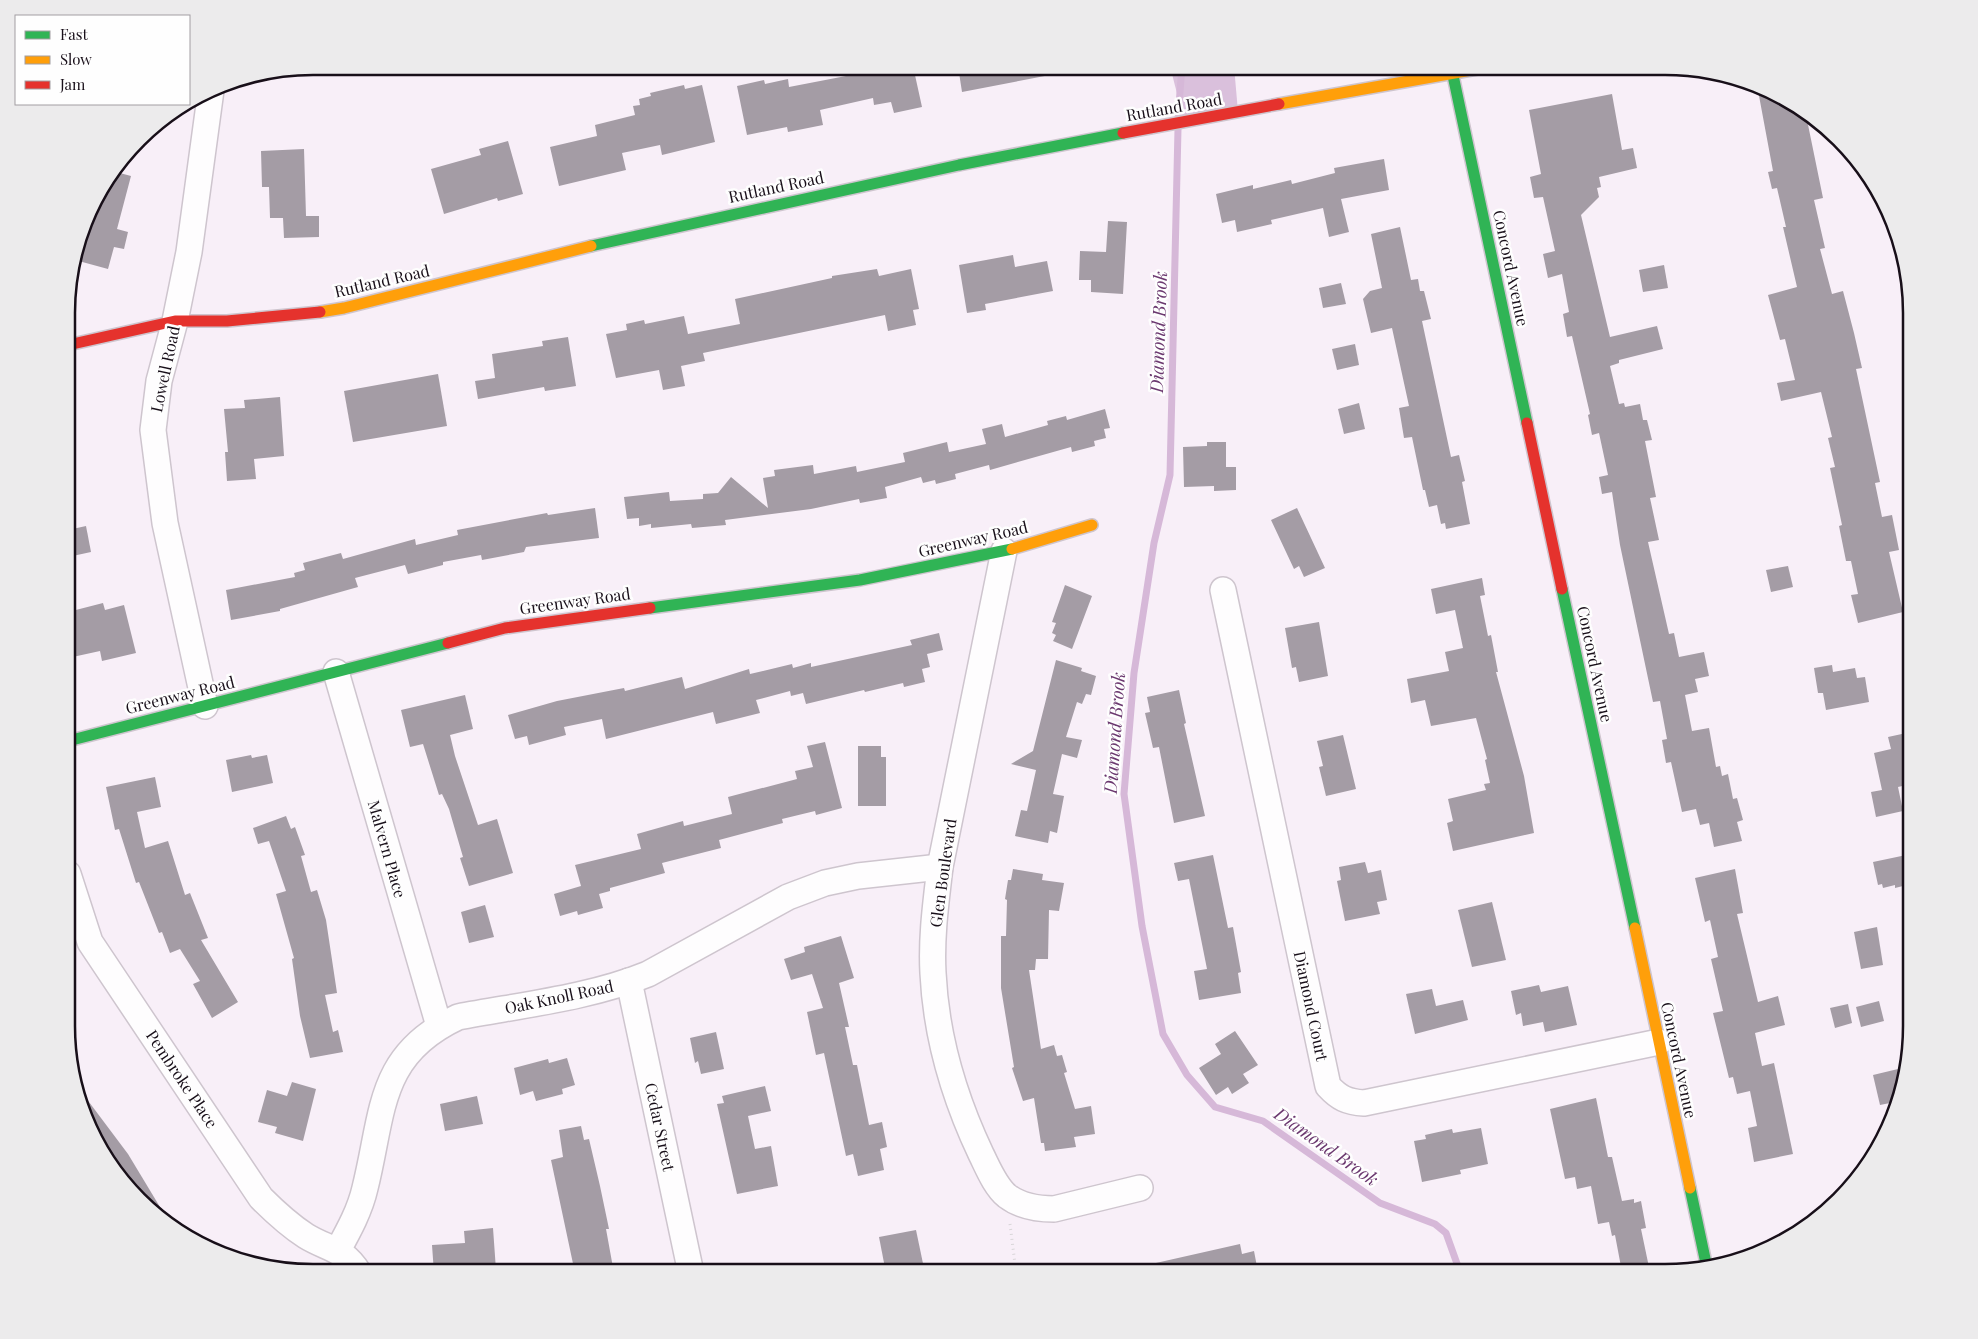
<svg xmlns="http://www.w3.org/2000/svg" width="1978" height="1339" font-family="'Playfair Display',serif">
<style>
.forest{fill:#dac0dc}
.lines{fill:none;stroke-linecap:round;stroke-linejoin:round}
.stream{stroke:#d6b8d8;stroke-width:7}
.building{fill:#a49ca5}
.street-casing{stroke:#cec5ce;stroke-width:28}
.fast-casing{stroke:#cec5ce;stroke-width:14}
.slow-casing{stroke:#cec5ce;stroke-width:14}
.jam-casing{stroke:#cec5ce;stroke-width:14}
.path{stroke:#d9d6d9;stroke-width:3;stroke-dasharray:1 4;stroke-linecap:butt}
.street{stroke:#fefdfe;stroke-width:25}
.fast{stroke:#30b455;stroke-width:11}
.slow{stroke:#ff9f0a;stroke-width:11}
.jam{stroke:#e5322d;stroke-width:11}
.labels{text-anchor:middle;stroke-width:5;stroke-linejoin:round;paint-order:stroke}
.street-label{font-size:16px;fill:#180f19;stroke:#fefefe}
.water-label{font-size:18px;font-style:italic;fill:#6b386f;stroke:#fefefe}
.rim{fill:none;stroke:#180f19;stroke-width:2.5}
</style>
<rect width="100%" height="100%" fill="#f8eff8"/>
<path class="forest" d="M1170,66H1234L1238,112L1184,121Z"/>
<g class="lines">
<g class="stream">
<path d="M1178,118L1182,66"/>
<path d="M1178,129L1170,475L1154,543L1134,673L1124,794L1142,926L1163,1034L1187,1075L1215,1107L1263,1121L1380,1203L1435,1224L1446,1233L1460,1272"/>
</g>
</g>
<g class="building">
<path d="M844,66H871L872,71L895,66H913L922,107L894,113L891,102L874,105L873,98L820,110L823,125L788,132L787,127L747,135L737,86L764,80L765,84L788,79L789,87L846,76Z"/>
<path d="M958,66H1049L1050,75L962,92Z"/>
<path d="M684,85L685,89L702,85L715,142L662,155L660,145L622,153L626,170L559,186L550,147L597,136L595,125L635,115L633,106L640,105L639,99L651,96L650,93Z"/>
<path d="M1757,85L1805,110L1823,198L1814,200L1825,248L1820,249L1832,294L1843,291L1854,333L1862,368L1856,369L1880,482L1875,483L1882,517L1892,515L1899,550L1889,552L1903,612L1858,623L1851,595L1858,594L1851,561H1846L1839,526L1842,525L1830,468L1835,467L1828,438L1832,437L1821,392L1781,401L1777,383L1795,380L1785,339L1780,340L1768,295L1797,287L1783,227H1786L1777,188L1772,189L1768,172L1773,171Z"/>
<path d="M1612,94L1622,150L1633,148L1637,168L1599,177L1601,187L1597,188L1599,197L1581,215L1610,337L1657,326L1663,349L1619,360V363L1610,366L1619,404L1624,403L1625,407L1640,404L1643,420H1647L1652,440L1645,441L1656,497L1650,498L1659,540L1648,542L1669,634L1674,633L1679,657L1704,652L1709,676L1695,679L1698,692L1685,695L1692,731L1709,728L1716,767L1720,766L1722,776L1728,774L1733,799L1737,798L1743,820L1737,822L1742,841L1714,847L1709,823L1700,825L1696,809L1682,812L1671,762L1666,763L1662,740L1667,739L1660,701L1653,702L1620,545L1612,492L1602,494L1599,477L1608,475L1599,433L1592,435L1588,415L1590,414L1572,336L1567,337L1563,314L1569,312L1562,274L1548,278L1543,254L1555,251L1543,197L1534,198L1530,177L1541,174L1529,110Z"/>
<path d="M508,141L523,194L498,201L497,198L444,214L431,169L481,155L479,149Z"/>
<path d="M304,149L306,216H319V237L284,238L283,218H270L269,187H262L261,151Z"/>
<path d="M1384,159L1389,190L1341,199L1349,232L1329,237L1323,208L1271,220L1272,224L1237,232L1235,220L1222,223L1216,194L1253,185V189L1291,180L1292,184L1335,173L1334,168Z"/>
<path d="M116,172L131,176L117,229L128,232L124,249L114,247L108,269L75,260L92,204Z"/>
<path d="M1108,221L1127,222L1123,294L1091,292V280H1079L1080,251L1106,252Z"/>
<path d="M1400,227L1411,280L1418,279L1420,291H1424L1431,319L1422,321L1451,457L1459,455L1465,481L1462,482L1470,524L1446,529L1445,523L1441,524L1437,505L1429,507L1425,490H1423L1412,437L1404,438L1399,408L1409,406L1392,328L1371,333L1363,299L1370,291L1382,288L1371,234Z"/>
<path d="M1013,255L1015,267L1047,261L1053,291L985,304L986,310L967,313L959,265Z"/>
<path d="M1664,265L1668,288L1643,292L1639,270Z"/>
<path d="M877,269L879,276L911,269L919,309L913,310L916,325L888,331L885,315L703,353L705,361L681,366L685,386L663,390L659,370L616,378L606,334L627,330L626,324L644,320L645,324L684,316L688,334L740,324L735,299L832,278V276Z"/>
<path d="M1341,283L1346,304L1323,308L1319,288Z"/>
<path d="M568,337L576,386L545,391L544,387L478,399L475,381L495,378L492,354L543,346L542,341Z"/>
<path d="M1355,344L1359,365L1337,370L1332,349Z"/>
<path d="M438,374L447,426L353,442L344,391Z"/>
<path d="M280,397L284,456L254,459L256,479L227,481L225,452H228L224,409L245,408L244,400Z"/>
<path d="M1359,403L1365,429L1344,434L1338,409Z"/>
<path d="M1105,409L1110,428L1104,429L1106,438L1094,441L1095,446L1072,452L1071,447L990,470L989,465L955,474L956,479L936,484L935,480L923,483L921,477L885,487L887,498L860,503L859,499L811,509L725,520L726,525L692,528L691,524L651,528V524L639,526V518L627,519L624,497L669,492L670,501L703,499V494L718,493L731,477L768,508L763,478L775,476L774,470L813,465L814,474L856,466L857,472L905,462L903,453L947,442L949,452L986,444L982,429L1002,424L1005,437L1048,425L1047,421L1066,416L1067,420Z"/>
<path d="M1207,442H1226V467H1236V490L1214,491V486L1184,487L1183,447L1207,446Z"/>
<path d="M595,508L599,538L526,547L524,552L482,560L481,555L443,562V565L408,574L405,565L355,578L358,587L280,609V611L231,620L226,590L295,577L294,573L305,570L303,563L341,553L343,559L415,539L416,545L458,535L457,530L547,513L548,515Z"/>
<path d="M1297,508L1325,568L1304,577L1299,566L1294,569L1271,520Z"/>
<path d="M86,526L91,552L68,557V530Z"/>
<path d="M1788,566L1793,587L1771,592L1766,570Z"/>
<path d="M1482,578L1485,595L1480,596L1488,636L1491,635L1498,672H1496L1524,776L1534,833L1453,851L1447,823L1453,821L1448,799L1486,790L1484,784L1490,783L1485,760L1487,759L1476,718L1431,726L1425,700L1411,703L1407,679L1449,671L1445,652L1463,648L1455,610L1436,614L1431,589Z"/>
<path d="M1065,585L1092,596L1072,649L1053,641L1056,635L1052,633L1056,623L1052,622Z"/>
<path d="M103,603L105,610L124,605L136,653L102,661L100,651L68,658V612Z"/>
<path d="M1319,622L1328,676L1299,682L1296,667L1292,668L1285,628Z"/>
<path d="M939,633L943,650L927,654L930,667L922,669L925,682L904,687L903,683L865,692L864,690L806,704L803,693L791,696L790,691L756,700L760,713L716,724L713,712L606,739L602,719L564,727L566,735L529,745L527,736L515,739L508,715L557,701L624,688L625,691L682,677L685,689L749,669L750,674L792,664L793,668L811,663V667L912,645L910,640Z"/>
<path d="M1056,660L1082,668L1081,671L1096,676L1091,695L1086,694L1082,704L1077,702L1066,737L1082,740L1077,758L1062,754L1053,794L1064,796L1057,833L1050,831L1048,843L1015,836L1021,810L1027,811L1036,770L1011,764L1033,751Z"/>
<path d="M1832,665L1833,672L1855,668L1857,678L1865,677L1869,702L1826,710L1823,693H1818L1814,668Z"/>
<path d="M1179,690L1186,723L1184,724L1205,816L1174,823L1159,747L1153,748L1145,713L1150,712L1147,697Z"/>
<path d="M465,695L473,729L450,735L455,756L478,825L497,819L513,873L469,886L460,858L463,857L449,809L442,794L439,795L423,744L410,747L401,710Z"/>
<path d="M1911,732V784L1898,787L1903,811L1876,817L1871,792L1882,790L1874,753L1891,749L1888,737Z"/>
<path d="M1343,735L1356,789L1326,796L1319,767L1323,766L1317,741Z"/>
<path d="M825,742L842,808L816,815L815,811L782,819L783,823L719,840L721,848L662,863L665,873L610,888V891L599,894L603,908L578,915L577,911L560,916L554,894L581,886L575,865L641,849L637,834L683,821L684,826L732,814L728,797L797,779L795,771L813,767L807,746Z"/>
<path d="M858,746H881V757H886V806H858Z"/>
<path d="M251,755L252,758L267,755L273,783L232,792L226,760Z"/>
<path d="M155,777L161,807L137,812L145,848L168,841L185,895L190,893L208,938L201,940L238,1002L212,1018L193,984L200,981L180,949L170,953L162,932L159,933L139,882L136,883L119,829L115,830L106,787Z"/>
<path d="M286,816L291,829L295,827L305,855L301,856L311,892L317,890L326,920L337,993L325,995L333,1032L338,1030L343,1052L310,1058L300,1016L292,959L294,958L276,894L286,891L269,841L258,844L253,828Z"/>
<path d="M1911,854V884L1895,888V885L1883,888L1882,884L1878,885L1873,862Z"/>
<path d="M1213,855L1228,928L1233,927L1241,972L1238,973L1241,993L1199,1000L1194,971L1207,969L1189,879L1178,881L1174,863Z"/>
<path d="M1365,862L1368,873L1381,870L1387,900L1377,902L1380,914L1345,921L1337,881L1341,880L1339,867Z"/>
<path d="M1013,869L1043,874L1042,880L1064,883L1059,911L1049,910L1048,959H1036L1035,970H1029L1041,1049L1054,1045L1057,1056L1062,1055L1067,1072L1064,1073L1075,1109L1091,1106L1095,1134L1074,1137L1076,1147L1045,1151L1044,1143H1041L1034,1098L1023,1101L1012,1068L1014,1067L1001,988V936H1006L1007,900L1005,899L1008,880H1011Z"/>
<path d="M1735,869L1743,913L1737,914L1758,1002L1778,996L1785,1025L1755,1033L1762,1066L1774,1063L1793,1154L1754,1162L1748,1128L1757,1126L1750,1091L1737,1094L1733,1077L1729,1078L1713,1013L1723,1011L1711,959L1718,957L1710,920L1705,922L1695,878Z"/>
<path d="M1492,902L1506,960L1472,967L1458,910Z"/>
<path d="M485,905L494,937L469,943L461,912Z"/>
<path d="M1877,927L1883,965L1861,969L1854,932Z"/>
<path d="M841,936L854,978L839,983L849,1027H845L853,1065H857L869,1125L882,1122L887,1147L880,1149L884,1170L858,1176L853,1154L846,1156L824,1053L816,1055L807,1012L823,1008L812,974L791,980L784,959L805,952L804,947Z"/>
<path d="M1539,985L1541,992L1568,986L1577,1025L1545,1032L1543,1022L1523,1026L1521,1013L1516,1015L1511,991Z"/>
<path d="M1432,989L1436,1006L1463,1000L1468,1020L1415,1034L1406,994Z"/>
<path d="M1879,1001L1884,1021L1861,1027L1856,1007Z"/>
<path d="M1848,1004L1852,1023L1835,1028L1830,1008Z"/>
<path d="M1235,1031L1258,1065L1243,1074L1249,1083L1232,1094L1228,1087L1216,1095L1199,1068L1221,1054L1215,1044Z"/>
<path d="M716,1032L724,1069L701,1074L698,1061L695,1063L690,1038Z"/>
<path d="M567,1058L575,1085L562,1089L563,1094L536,1101L533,1091L520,1095L514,1068L548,1059L549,1063Z"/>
<path d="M1898,1069L1902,1088L1900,1101L1880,1105L1873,1075Z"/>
<path d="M292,1082L316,1089L303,1141L275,1133L277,1127L258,1122L267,1090L287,1096Z"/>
<path d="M765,1086L771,1111L748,1116L755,1149L771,1146L778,1186L737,1194L717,1104L724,1103L722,1096Z"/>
<path d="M477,1096L483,1124L445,1131L440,1104Z"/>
<path d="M86,1098L128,1154L166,1217L163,1220L128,1189L99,1150L82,1099Z"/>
<path d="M1596,1098L1608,1157H1612L1622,1201L1634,1199V1203L1641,1201L1646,1228L1641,1229L1650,1272H1622L1615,1235L1612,1236L1609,1222L1598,1224L1591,1186L1577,1189L1575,1177L1565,1179L1550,1109Z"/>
<path d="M581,1126L584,1140L589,1139L600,1186L609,1229H606L614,1273H575L551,1160L563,1157L559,1130Z"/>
<path d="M1481,1128L1488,1164L1460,1170L1461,1174L1422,1182L1414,1141L1426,1139L1425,1135L1452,1129L1453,1133Z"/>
<path d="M493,1228L496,1270L434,1273L432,1245L465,1243L464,1231Z"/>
<path d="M916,1230L925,1273H886L879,1237Z"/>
<path d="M1240,1244L1242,1254L1254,1251L1258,1272H1148L1147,1265Z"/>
</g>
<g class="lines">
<g class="street-casing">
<g id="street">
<path d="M1004,551L940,867C936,902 931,937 933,973C936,1036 954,1097 981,1154C988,1168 995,1186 1007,1196C1020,1206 1038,1209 1054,1209L1140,1188"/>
<path d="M1223,590L1328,1086C1339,1098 1347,1102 1364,1103L1659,1042"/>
<path d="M336,672L439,1026"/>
<path d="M205,706L165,523L153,430L159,381L175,321L189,252L211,90"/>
<path d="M68,874L90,942L261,1198C275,1212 289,1225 306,1236C327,1249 344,1248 359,1273"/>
<path d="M629,981L691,1273"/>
<path d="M338,1250C349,1230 360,1210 365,1188C384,1112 377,1055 458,1017C521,1005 589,998 648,974L788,897L825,883L858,876L940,867"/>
</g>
</g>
<g class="fast-casing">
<g id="fast">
<path d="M1451,66L1527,423"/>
<path d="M591,246L959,165L1123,133"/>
<path d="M1562,589L1635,928"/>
<path d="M650,608L860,580L1012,549"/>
<path d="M68,741L448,643"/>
<path d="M1690,1188L1707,1268"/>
</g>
</g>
<g class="slow-casing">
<g id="slow">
<path d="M1279,104L1494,66"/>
<path d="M320,312L344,308L591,246"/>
<path d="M1012,549L1092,525"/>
<path d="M1635,928L1690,1188"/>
</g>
</g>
<g class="jam-casing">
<g id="jam">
<path d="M1123,133L1279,104"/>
<path d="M68,345L175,321H227L320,312"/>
<path d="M1527,423L1562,589"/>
<path d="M448,643L505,628L650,608"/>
</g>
</g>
<path class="path" d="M1010,1224L1016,1272"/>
<use href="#street" class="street"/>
<use href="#fast" class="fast"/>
<use href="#slow" class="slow"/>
<use href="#jam" class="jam"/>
</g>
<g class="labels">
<g class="street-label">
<text transform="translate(1174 107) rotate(-10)" y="6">Rutland Road</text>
<text transform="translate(776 187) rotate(-12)" y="6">Rutland Road</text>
<text transform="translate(1511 268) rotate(78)" y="6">Concord Avenue</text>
<text transform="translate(382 281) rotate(-13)" y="6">Rutland Road</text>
<text transform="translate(165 369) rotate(-78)" y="6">Lowell Road</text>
<text transform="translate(973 539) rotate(-13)" y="6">Greenway Road</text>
<text transform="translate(575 601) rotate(-8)" y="6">Greenway Road</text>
<text transform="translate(1595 664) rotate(78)" y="6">Concord Avenue</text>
<text transform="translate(180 695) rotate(-14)" y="6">Greenway Road</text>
<text transform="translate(387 849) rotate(74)" y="6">Malvern Place</text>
<text transform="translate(943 873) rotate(-82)" y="6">Glen Boulevard</text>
<text transform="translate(559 997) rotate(-12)" y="6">Oak Knoll Road</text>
<text transform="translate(1311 1006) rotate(78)" y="6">Diamond Court</text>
<text transform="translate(1679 1060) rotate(78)" y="6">Concord Avenue</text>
<text transform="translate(182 1079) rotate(56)" y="6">Pembroke Place</text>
<text transform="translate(660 1127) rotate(78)" y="6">Cedar Street</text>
</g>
<g class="water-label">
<text transform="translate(1159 332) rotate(-88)" y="6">Diamond Brook</text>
<text transform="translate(1115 733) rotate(-86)" y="6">Diamond Brook</text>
<text transform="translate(1326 1147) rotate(35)" y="6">Diamond Brook</text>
</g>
</g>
<path d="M0 0H1978V1339H0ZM313 75H1665A238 238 0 0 1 1903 313V1026A238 238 0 0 1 1665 1264H313A238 238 0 0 1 75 1026V313A238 238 0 0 1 313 75Z" fill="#ecebec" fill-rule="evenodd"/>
<path class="rim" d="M313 75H1665A238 238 0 0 1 1903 313V1026A238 238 0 0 1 1665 1264H313A238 238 0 0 1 75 1026V313A238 238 0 0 1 313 75Z"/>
<rect x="15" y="15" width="175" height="90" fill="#fefefe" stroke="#a29ea2"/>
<rect x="25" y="31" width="25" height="8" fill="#30b455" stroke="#a29ea2"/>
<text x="60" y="40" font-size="15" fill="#180f19">Fast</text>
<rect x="25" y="56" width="25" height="8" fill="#ff9f0a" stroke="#a29ea2"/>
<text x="60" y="65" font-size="15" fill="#180f19">Slow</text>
<rect x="25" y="81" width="25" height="8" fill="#e5322d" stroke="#a29ea2"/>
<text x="60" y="90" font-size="15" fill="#180f19">Jam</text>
</svg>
